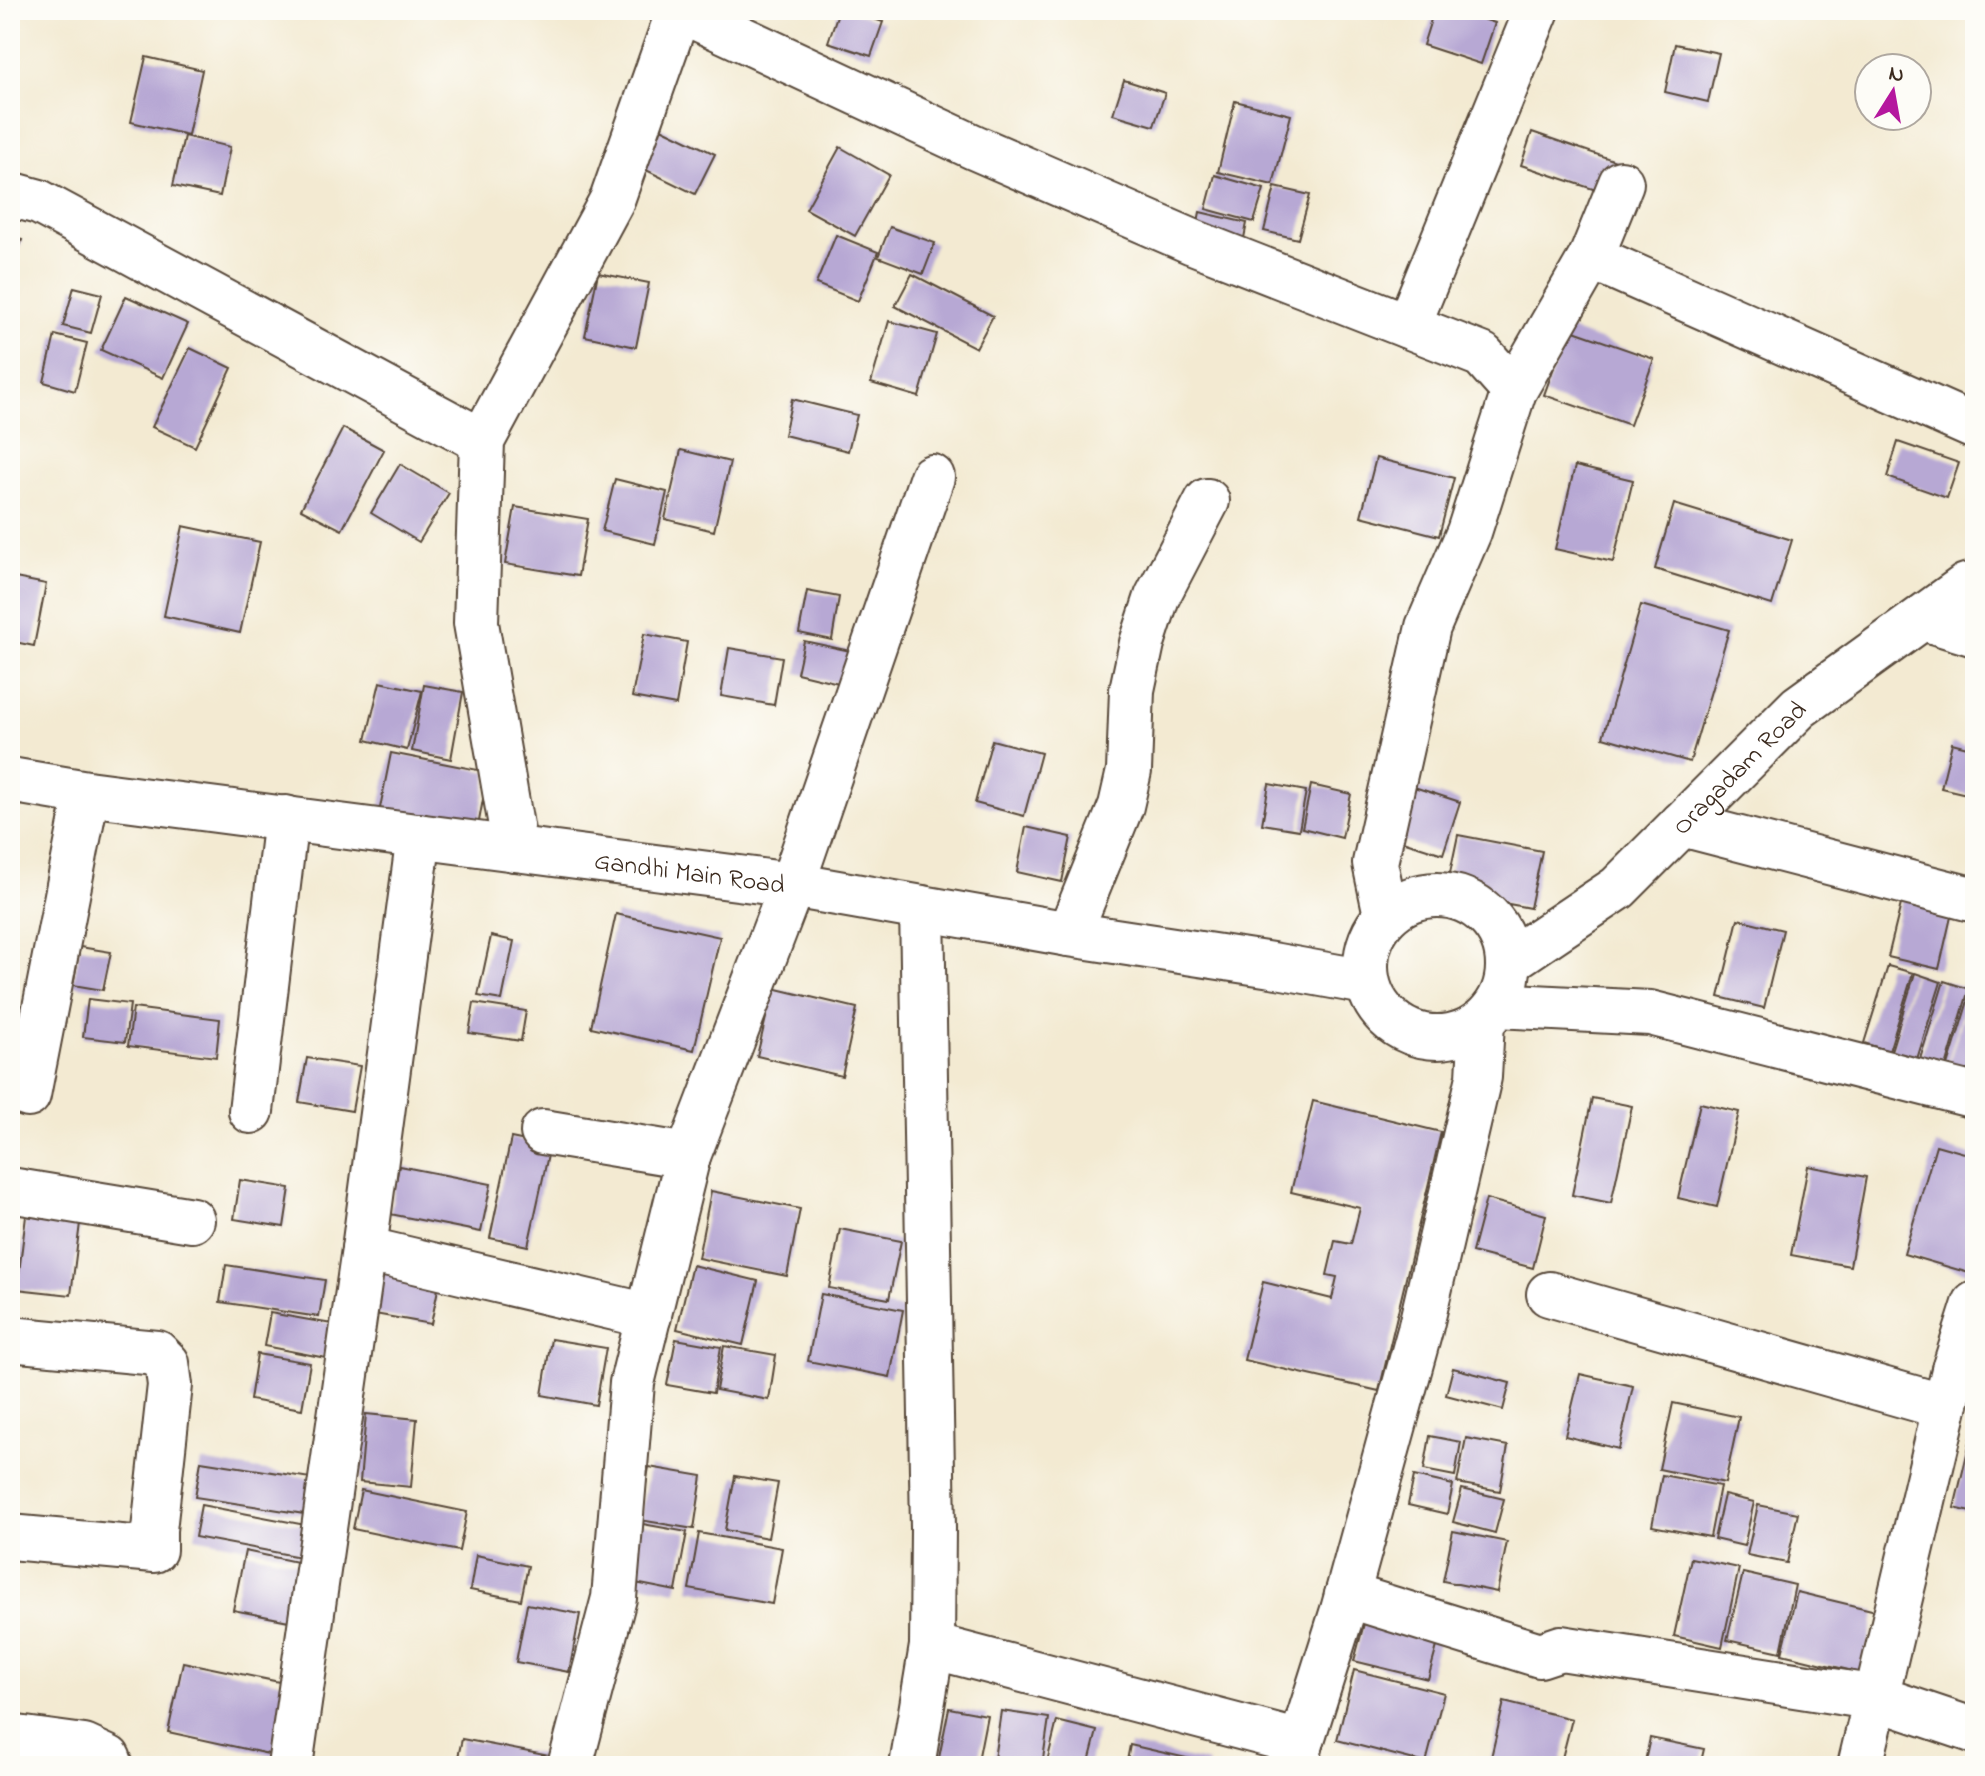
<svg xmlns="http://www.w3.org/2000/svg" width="1985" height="1776" font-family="'Indie Flower',sans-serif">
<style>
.building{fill:#b7a8d4}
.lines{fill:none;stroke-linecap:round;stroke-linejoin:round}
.minor-casing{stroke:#574739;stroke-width:48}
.minor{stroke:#fff;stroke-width:44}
.labels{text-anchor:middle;stroke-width:8;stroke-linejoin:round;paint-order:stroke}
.street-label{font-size:26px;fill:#3b2a1e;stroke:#fdfcf7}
</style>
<rect width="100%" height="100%" fill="#fdfcf7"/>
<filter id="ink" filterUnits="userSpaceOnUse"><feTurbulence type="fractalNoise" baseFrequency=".0125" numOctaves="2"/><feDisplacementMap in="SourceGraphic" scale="16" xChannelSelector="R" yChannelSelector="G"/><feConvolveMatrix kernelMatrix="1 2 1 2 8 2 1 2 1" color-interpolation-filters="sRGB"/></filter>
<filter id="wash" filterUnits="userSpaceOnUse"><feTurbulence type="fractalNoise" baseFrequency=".006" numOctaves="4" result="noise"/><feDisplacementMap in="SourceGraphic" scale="32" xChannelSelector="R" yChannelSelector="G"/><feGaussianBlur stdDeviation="1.8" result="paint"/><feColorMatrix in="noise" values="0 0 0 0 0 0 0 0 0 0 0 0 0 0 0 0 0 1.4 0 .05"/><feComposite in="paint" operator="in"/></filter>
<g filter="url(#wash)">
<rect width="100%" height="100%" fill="#f3ead2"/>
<g id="blocks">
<g class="building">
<path d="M839,10H847L883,22L871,56L828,42Z"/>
<path d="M1434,10H1455L1495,23L1481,64L1423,45Z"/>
<path d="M1477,10H1518L1516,20Z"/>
<path d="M1675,44L1719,53L1708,102L1665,92Z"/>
<path d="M146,57L202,70L188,135L131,122Z"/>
<path d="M1124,80L1165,93L1154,126L1113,114Z"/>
<path d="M1235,101L1291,115L1273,185L1218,172Z"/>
<path d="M661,128L715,154L695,194L642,168Z"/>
<path d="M1532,132L1619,162L1608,194L1521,165Z"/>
<path d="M184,136L230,147L220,196L173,186Z"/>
<path d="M840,147L889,175L855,236L806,209Z"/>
<path d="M1215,175L1264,189L1254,222L1206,209Z"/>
<path d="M1275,187L1310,195L1298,239L1264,231Z"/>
<path d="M1200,212L1247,223L1242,248L1195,237Z"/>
<path d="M890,227L935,243L923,274L878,257Z"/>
<path d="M836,235L878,252L858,301L816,284Z"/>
<path d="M10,236L22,240L10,275Z"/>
<path d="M598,273L649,283L636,347L585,336Z"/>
<path d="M912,274L993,316L976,348L895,306Z"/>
<path d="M74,287L102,294L91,333L63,326Z"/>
<path d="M126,296L188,324L163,378L101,350Z"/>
<path d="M889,321L937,334L919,397L871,383Z"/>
<path d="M1568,329L1654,359L1630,425L1544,395Z"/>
<path d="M55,335L87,343L75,391L44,382Z"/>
<path d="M190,348L232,368L195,447L152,427Z"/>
<path d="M792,399L857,415L848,451L784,435Z"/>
<path d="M343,428L384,450L342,530L301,509Z"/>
<path d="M1898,442L1959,463L1947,498L1887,477Z"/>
<path d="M681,450L730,462L714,531L665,519Z"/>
<path d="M1376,458L1454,478L1439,536L1361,516Z"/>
<path d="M400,464L449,493L419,542L371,513Z"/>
<path d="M1575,466L1633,480L1613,562L1555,549Z"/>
<path d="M615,479L667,492L655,544L602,531Z"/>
<path d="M1674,504L1792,540L1772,605L1655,569Z"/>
<path d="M515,507L588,519L578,576L505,564Z"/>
<path d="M183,526L260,542L240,633L164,616Z"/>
<path d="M10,577L46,584L34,646L10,641Z"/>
<path d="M807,591L839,597L832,640L799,633Z"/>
<path d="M1641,605L1729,630L1690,762L1603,737Z"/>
<path d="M644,634L687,642L676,705L632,697Z"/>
<path d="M804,641L855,652L847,685L797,673Z"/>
<path d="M729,648L782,657L774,705L721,696Z"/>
<path d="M380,682L422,691L407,750L366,740Z"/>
<path d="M424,685L463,692L451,759L412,751Z"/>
<path d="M992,740L1041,753L1024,816L975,803Z"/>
<path d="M1952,743L1975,749V796L1941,788Z"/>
<path d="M391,753L488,772L477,832L379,813Z"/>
<path d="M1269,784L1306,791L1299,830L1262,824Z"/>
<path d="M1311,785L1351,794L1342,838L1302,828Z"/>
<path d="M1411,786L1460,802L1443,854L1393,838Z"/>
<path d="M1026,827L1071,837L1062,882L1017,872Z"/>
<path d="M1458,835L1542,851L1530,908L1446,892Z"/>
<path d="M1903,896L1953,908L1939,969L1888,957Z"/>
<path d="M616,914L720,937L694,1050L591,1027Z"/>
<path d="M1738,919L1783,930L1764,1008L1719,997Z"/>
<path d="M491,936L514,941L502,1000L478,996Z"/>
<path d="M80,947L111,952L103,990L73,985Z"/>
<path d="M1888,966L1913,973L1889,1051L1864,1043Z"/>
<path d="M1915,973L1941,982L1917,1059L1891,1051Z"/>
<path d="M1944,981L1969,989L1946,1067L1920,1059Z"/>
<path d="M773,988L857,1008L842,1076L757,1056Z"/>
<path d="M1972,988L1975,990V1068L1973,1074L1948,1066Z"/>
<path d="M88,999L130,1004L125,1042L83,1037Z"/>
<path d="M474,1003L526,1011L521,1041L469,1033Z"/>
<path d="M133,1008L220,1019L216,1057L128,1046Z"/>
<path d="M307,1058L360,1066L352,1111L299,1102Z"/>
<path d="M1592,1098L1632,1106L1611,1203L1572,1195Z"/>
<path d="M1313,1101L1441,1132L1379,1391L1244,1360L1263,1282L1332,1299L1337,1277L1327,1275L1335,1241L1351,1244L1360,1208L1291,1192Z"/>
<path d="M1700,1103L1739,1112L1717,1207L1678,1198Z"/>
<path d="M511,1138L550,1146L528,1246L490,1238Z"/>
<path d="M1936,1145L1975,1156V1254L1969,1273L1904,1254Z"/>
<path d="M399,1166L491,1184L481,1232L390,1214Z"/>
<path d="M1808,1166L1866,1177L1850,1266L1791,1255Z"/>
<path d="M240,1180L290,1188L284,1227L234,1219Z"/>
<path d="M711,1191L800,1209L787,1276L698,1258Z"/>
<path d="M1486,1199L1546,1215L1533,1268L1472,1252Z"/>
<path d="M26,1216L80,1223L71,1295L17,1289Z"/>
<path d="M840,1229L901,1241L889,1299L829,1288Z"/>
<path d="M226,1265L325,1280L319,1317L220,1302Z"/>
<path d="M692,1265L758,1281L743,1345L677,1329Z"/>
<path d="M367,1266L440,1279L431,1324L358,1311Z"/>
<path d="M821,1294L903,1310L890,1377L808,1361Z"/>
<path d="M270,1313L332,1324L326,1358L264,1346Z"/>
<path d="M551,1339L606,1348L596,1405L542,1395Z"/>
<path d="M676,1339L721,1347L713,1393L667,1385Z"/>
<path d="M724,1346L776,1355L769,1400L716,1390Z"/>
<path d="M257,1354L310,1363L302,1409L250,1400Z"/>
<path d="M1453,1368L1510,1383L1503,1410L1446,1395Z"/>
<path d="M1580,1374L1633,1386L1619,1449L1565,1436Z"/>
<path d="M1673,1403L1739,1417L1725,1483L1659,1469Z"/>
<path d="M366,1414L417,1419L411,1487L360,1482Z"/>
<path d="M1974,1425H1975V1513L1954,1508Z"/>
<path d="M1430,1436L1461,1442L1455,1476L1424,1470Z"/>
<path d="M1466,1438L1508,1446L1500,1491L1457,1483Z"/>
<path d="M201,1461L317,1479L311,1515L195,1497Z"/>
<path d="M649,1467L702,1476L694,1529L640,1520Z"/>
<path d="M1662,1475L1720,1486L1710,1537L1652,1526Z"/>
<path d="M735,1476L778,1483L768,1538L725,1530Z"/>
<path d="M1414,1476L1453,1485L1447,1514L1408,1505Z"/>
<path d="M1462,1489L1504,1499L1495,1533L1453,1522Z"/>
<path d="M361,1490L467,1512L459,1551L353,1529Z"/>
<path d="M1724,1495L1754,1502L1744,1546L1714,1539Z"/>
<path d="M201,1505L316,1527L311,1559L195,1537Z"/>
<path d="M1758,1505L1798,1513L1787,1563L1747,1555Z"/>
<path d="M632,1522L687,1532L676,1591L620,1580Z"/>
<path d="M1453,1531L1507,1542L1497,1592L1443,1581Z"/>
<path d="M699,1533L782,1548L772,1604L689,1589Z"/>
<path d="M245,1551L306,1564L294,1622L233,1610Z"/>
<path d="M476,1555L528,1566L521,1600L470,1590Z"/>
<path d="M1691,1558L1739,1568L1722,1647L1674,1636Z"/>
<path d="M1743,1573L1795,1585L1781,1652L1727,1640Z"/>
<path d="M1797,1592L1876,1611L1861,1673L1782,1654Z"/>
<path d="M527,1604L580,1614L569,1672L516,1662Z"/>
<path d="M1365,1620L1439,1639L1428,1679L1354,1661Z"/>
<path d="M183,1662L289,1684L273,1755L168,1732Z"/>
<path d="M1354,1670L1444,1693L1426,1763L1337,1740Z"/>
<path d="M1504,1702L1572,1719L1560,1766H1489Z"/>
<path d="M949,1708L987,1715L977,1766H954L938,1763Z"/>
<path d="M1001,1711L1049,1718L1042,1766H993Z"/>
<path d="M1057,1721L1097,1731L1088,1766H1046Z"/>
<path d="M1650,1738L1704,1749L1700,1766H1644Z"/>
<path d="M462,1739L560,1758L558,1766H456Z"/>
<path d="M1130,1745L1208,1763L1207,1766H1126Z"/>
</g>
</g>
</g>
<g filter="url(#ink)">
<use href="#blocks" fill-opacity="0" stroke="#574739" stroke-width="2"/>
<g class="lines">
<g class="minor-casing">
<g id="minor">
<path d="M680,10L974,147L1193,242L1482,355L1514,391"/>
<path d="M10,194L39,202L482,441"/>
<path d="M1591,257L1975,427"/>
<path d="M1408,326L1537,10"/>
<path d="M1923,618L1975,634"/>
<path id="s1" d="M10,780L87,793L792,885L1069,934L1272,965L1366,982"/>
<path d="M1682,824L1975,900"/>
<path d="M515,849L476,623L482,441L612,200L679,10"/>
<circle cx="1437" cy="966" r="71"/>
<path d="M1386,915L1375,863L1428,627L1469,532L1514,391L1591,257L1621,183"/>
<path d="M1069,934L1121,806L1129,771L1132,690L1142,643L1157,597L1207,501"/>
<path id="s2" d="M1509,961L1618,888L1799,707L1966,586L1975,584"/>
<path d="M1497,1005L1650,1013L1975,1096"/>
<path d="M28,1095L87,793"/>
<path d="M251,1111L286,818"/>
<path d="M543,1132L688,1156"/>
<path d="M10,1190L192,1220"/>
<path d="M364,1249L649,1316"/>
<path d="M1549,1294L1945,1407"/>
<path d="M10,1339L157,1353L167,1363L170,1385L154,1530V1550L10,1537"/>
<path d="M1954,1370L1975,1304"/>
<path d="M1347,1595L1540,1655L1561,1648L1877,1698L1975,1731"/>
<path d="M932,1646L1301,1743"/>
<path d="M10,1737L84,1747L108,1758L111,1766"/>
<path d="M290,1766L364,1249L419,836"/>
<path d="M570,1766L614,1598L632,1383L688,1156L792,885L932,477"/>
<path d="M912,1766L932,1646L933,1528L922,908"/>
<path d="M1296,1766L1301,1743L1343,1610L1420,1330L1479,1077L1482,1022"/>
<path d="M1860,1766L1954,1370L1975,1375"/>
</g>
</g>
<use href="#minor" class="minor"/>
</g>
</g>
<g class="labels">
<g class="street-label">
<text dy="9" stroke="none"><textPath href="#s2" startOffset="302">Oragadam Road</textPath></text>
<text dy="9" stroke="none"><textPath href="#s1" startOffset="686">Gandhi Main Road</textPath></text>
</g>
</g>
<rect width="1985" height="1776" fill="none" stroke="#fdfcf7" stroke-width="40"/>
<g transform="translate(1893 92) rotate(11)"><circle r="38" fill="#fdfcf7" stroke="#afa8a0" stroke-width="2"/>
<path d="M0-6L14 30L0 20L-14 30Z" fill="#b5179e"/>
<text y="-12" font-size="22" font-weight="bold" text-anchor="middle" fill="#3b2a1e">N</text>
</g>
</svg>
